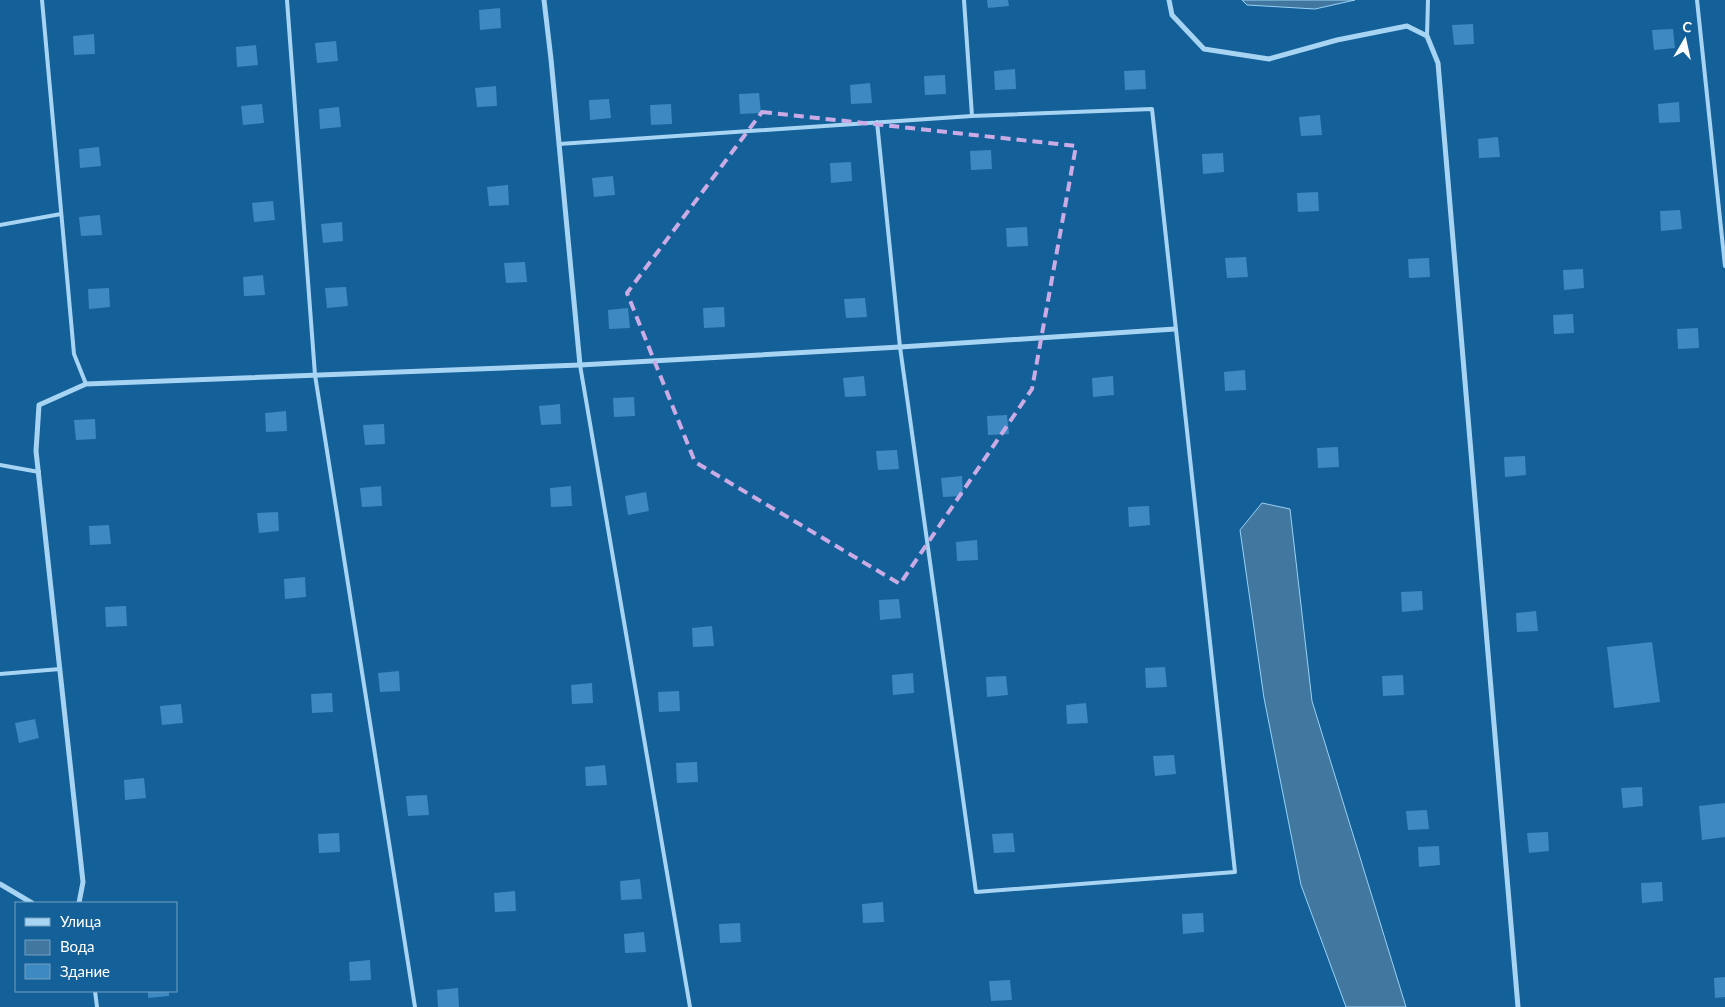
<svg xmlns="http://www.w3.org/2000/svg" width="1725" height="1007" font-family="Lato,sans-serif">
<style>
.water{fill:#4278a0;stroke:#99d1f6}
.building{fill:#3d89c1}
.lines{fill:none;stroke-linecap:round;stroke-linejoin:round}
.service{stroke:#a7d4f3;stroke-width:4}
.minor{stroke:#a7d4f3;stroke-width:5}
.marked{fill:none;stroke:#caabe5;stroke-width:4;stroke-dasharray:10 6;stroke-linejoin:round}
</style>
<rect width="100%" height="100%" fill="#146099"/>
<g class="water">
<path d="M1242,0H1355L1315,9L1247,5Z"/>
<path d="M1262,503L1290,509L1312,701L1406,1007H1346L1301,885L1264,698L1240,530Z"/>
</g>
<g class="building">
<path d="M987,0H1008L1009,6L988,8Z"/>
<path d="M500,8L501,28L480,30L479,10Z"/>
<path d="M1473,24L1474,44L1454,45L1452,25Z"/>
<path d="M1673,29L1675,48L1654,50L1652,30Z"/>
<path d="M94,34L95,54L74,55L73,36Z"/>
<path d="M336,41L338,61L317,63L315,43Z"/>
<path d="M256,45L258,65L237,67L236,47Z"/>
<path d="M1015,69L1016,89L995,90L994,71Z"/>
<path d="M1145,70L1146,89L1125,90L1124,71Z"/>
<path d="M945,75L946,94L925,95L924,76Z"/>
<path d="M870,83L872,103L851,104L850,85Z"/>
<path d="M496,86L497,106L477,107L475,88Z"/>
<path d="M759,93L761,113L740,114L739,94Z"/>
<path d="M609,99L611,118L590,120L589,100Z"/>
<path d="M1679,102L1680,122L1659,123L1658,104Z"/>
<path d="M262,104L264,123L243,125L241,106Z"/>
<path d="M671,104L672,124L651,125L650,105Z"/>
<path d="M339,107L341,127L320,129L319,109Z"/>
<path d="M1320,115L1322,135L1301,136L1299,117Z"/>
<path d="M1498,137L1500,157L1479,158L1478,139Z"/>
<path d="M99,147L101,166L80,168L79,149Z"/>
<path d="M991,150L992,169L971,170L970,151Z"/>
<path d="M1223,153L1224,172L1203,174L1202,154Z"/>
<path d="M851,162L852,181L831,183L830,163Z"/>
<path d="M613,176L615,195L594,197L592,178Z"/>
<path d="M508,185L509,205L489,206L487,187Z"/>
<path d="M1318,192L1319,211L1298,212L1297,193Z"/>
<path d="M273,201L275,220L254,222L252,203Z"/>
<path d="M1680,210L1682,229L1661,231L1660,211Z"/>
<path d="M100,215L102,235L81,236L79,217Z"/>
<path d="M342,222L343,241L323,243L321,224Z"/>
<path d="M1027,227L1028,246L1007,247L1006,228Z"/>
<path d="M1246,257L1248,277L1227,278L1225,258Z"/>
<path d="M1429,258L1430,277L1409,278L1408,259Z"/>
<path d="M525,262L527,282L506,283L504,263Z"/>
<path d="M1583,269L1584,288L1564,290L1563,270Z"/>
<path d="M263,275L265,295L244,296L243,277Z"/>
<path d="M346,287L348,306L327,308L325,288Z"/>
<path d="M109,288L110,307L89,309L88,289Z"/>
<path d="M865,298L867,317L846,318L844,299Z"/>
<path d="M724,307L725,327L704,328L703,308Z"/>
<path d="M628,308L630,328L609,329L608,310Z"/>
<path d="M1573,314L1574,333L1554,334L1553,315Z"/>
<path d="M1698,328L1699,348L1678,349L1677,329Z"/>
<path d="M1245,370L1246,390L1225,391L1224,372Z"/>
<path d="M864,376L866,396L845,397L843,378Z"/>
<path d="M1113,376L1114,395L1093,397L1092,378Z"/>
<path d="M634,397L635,416L614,417L613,398Z"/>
<path d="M560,404L561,424L541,425L539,406Z"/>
<path d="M286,411L287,431L266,432L265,413Z"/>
<path d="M1007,415L1009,434L988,435L987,416Z"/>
<path d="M95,419L96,439L76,440L74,420Z"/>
<path d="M384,424L385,444L365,445L363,425Z"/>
<path d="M1338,447L1339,467L1318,468L1317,448Z"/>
<path d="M897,450L899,469L878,470L876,451Z"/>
<path d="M1525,456L1526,475L1505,477L1504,457Z"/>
<path d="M962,476L963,496L943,497L941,478Z"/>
<path d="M381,486L382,506L362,507L360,488Z"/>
<path d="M571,486L572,506L551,507L550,488Z"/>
<path d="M646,492L649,511L628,515L625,496Z"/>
<path d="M1149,506L1150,525L1129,527L1128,507Z"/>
<path d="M278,512L279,531L259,533L257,513Z"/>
<path d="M109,525L111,544L90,545L89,526Z"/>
<path d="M977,540L978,560L957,561L956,542Z"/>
<path d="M305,577L306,597L285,599L284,579Z"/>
<path d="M1422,591L1423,610L1402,612L1401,592Z"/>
<path d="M899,599L901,618L880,620L879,600Z"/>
<path d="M126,606L127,626L106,627L105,607Z"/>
<path d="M1536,611L1538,631L1517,632L1516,613Z"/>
<path d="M712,626L714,646L693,647L692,628Z"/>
<path d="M1652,642L1660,702L1614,708L1607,647Z"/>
<path d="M1165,667L1167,687L1146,688L1145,668Z"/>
<path d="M399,671L400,691L380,692L378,673Z"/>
<path d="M913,673L914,693L893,695L892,675Z"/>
<path d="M1403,675L1404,695L1383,696L1382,676Z"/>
<path d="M1006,676L1008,695L987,697L986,677Z"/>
<path d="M592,683L593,703L572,704L571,685Z"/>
<path d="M679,691L680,711L659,712L658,692Z"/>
<path d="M332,693L333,712L312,713L311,694Z"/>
<path d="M1086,703L1088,723L1067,724L1066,705Z"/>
<path d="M181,704L183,723L162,725L160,706Z"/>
<path d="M35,719L39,738L19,743L15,723Z"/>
<path d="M1174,755L1176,774L1155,776L1153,756Z"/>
<path d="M697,762L698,782L677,783L676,763Z"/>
<path d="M605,765L607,785L586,786L585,767Z"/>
<path d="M144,778L146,798L125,800L124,780Z"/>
<path d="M1642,787L1643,806L1623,808L1621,788Z"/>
<path d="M427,795L429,815L408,816L406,796Z"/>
<path d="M1725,803V837L1702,840L1699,806Z"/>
<path d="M1427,810L1429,829L1408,830L1406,811Z"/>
<path d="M1548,832L1549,851L1529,853L1527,833Z"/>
<path d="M339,833L340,852L319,853L318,834Z"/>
<path d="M1013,833L1015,852L994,853L992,834Z"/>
<path d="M1439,846L1440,865L1419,867L1418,847Z"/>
<path d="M640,879L642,899L621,900L620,881Z"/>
<path d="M1662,882L1663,901L1642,903L1641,883Z"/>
<path d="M515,891L516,911L495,912L494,893Z"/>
<path d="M883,902L884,922L863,923L862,904Z"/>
<path d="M1203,913L1204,932L1183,934L1182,914Z"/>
<path d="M740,923L741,942L720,943L719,924Z"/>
<path d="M644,932L646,952L625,953L624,934Z"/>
<path d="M370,960L371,980L350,981L349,962Z"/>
<path d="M1725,977V997L1715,998L1714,978Z"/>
<path d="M1010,980L1012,1000L991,1001L989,981Z"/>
<path d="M458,988L459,1007H438L437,990Z"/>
<path d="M148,991H169V996L148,998Z"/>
</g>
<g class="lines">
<g class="service">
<path d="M42,0L74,354L86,384"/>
<path d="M287,0L315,375L415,1007"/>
<path d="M964,0L972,116"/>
<path d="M1697,0L1725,266"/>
<path d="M1427,36L1428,0"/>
<path d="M559,144L972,116L1152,109L1235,872L976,892L900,347L877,122"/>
<path d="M0,225L61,214"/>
<path d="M580,365L690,1007"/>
<path d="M0,465L39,472"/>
<path d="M0,674L60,669"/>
<path d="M95,991L97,1007"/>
</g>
<g class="minor">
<path d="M544,0L551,59L580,365"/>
<path d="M1169,0L1172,15L1204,49L1269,59L1337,40L1407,26L1427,36L1438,63L1518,1007"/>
<path d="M0,884L32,903"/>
<path d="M79,903L83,882L36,451L39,405L86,384L580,365L900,347L1175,329"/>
</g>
</g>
<path class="marked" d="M762,112L1076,146L1032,389L900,584L695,462L627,293Z"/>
<rect x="15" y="902" width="162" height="90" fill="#146099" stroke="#72a0c2"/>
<rect x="25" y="918" width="25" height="8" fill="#a7d4f3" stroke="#72a0c2"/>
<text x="60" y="927" font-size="15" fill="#ffffff">Улица</text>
<rect x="25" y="940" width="25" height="15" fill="#4278a0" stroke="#72a0c2"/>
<text x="60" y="952" font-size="15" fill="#ffffff">Вода</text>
<rect x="25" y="964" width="25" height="15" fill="#3d89c1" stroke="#72a0c2"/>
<text x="60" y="977" font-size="15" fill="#ffffff">Здание</text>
<g transform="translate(1685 40) rotate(9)" stroke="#146099" stroke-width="4" paint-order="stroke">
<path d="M0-4L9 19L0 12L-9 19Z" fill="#ffffff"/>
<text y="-8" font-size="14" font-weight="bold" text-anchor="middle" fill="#ffffff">С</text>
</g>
</svg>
